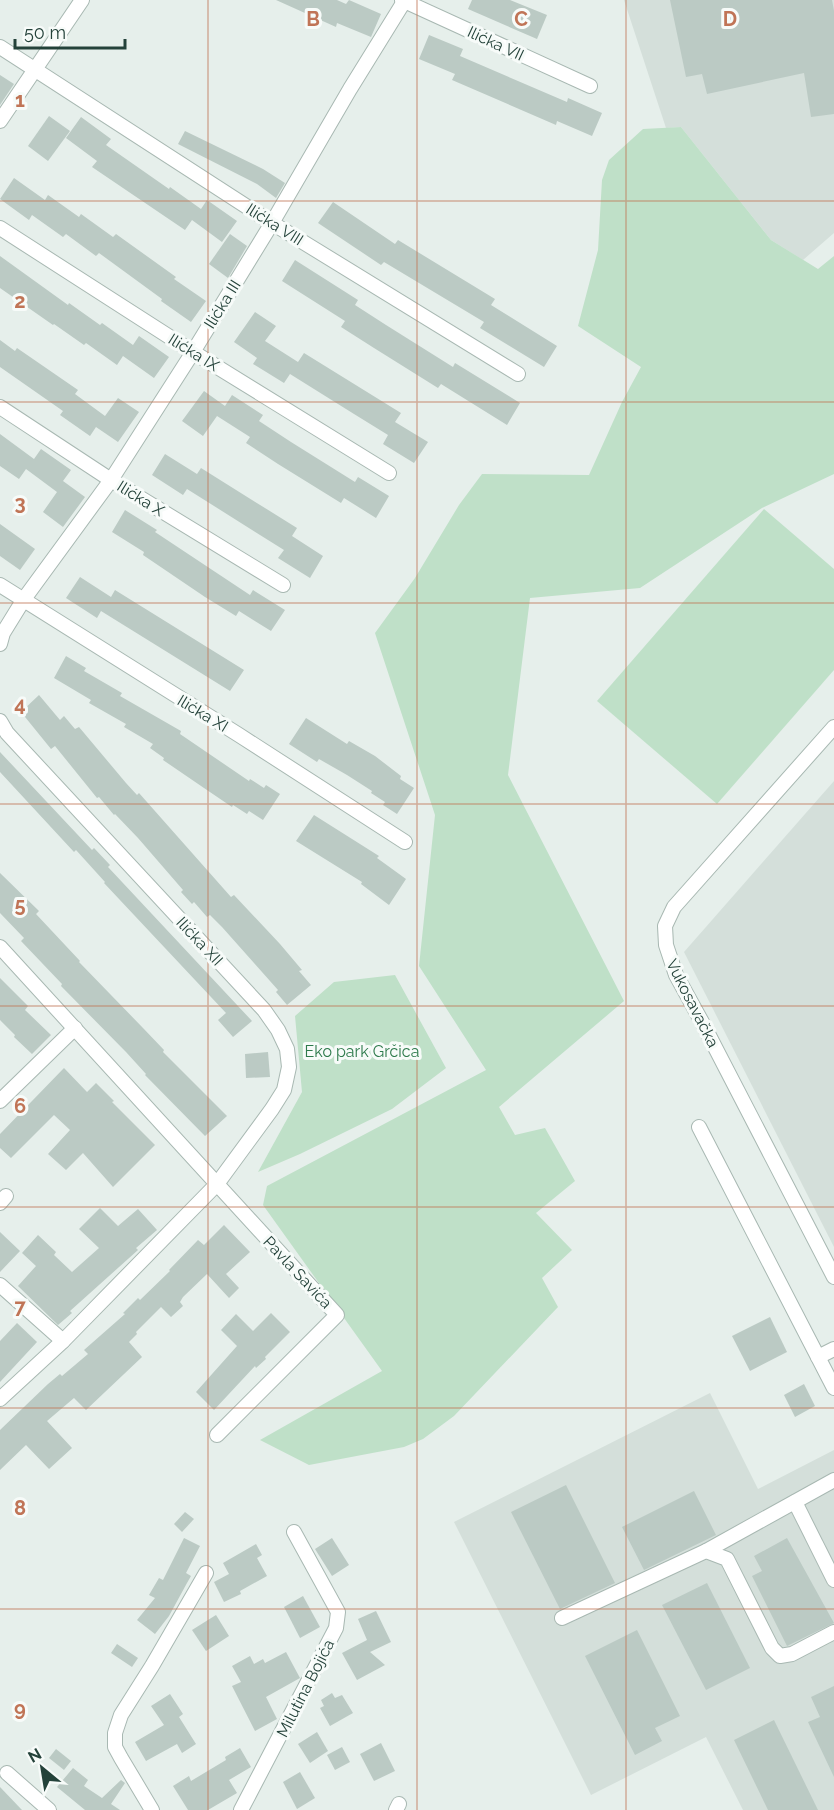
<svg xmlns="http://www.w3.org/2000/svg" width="834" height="1810" font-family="Raleway,sans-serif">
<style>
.built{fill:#d4dfda}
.green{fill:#bfe0c8}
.building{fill:#bbcac4}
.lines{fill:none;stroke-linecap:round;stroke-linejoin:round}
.minor-casing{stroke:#a8b8b2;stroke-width:16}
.minor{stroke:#fff;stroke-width:14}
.grid{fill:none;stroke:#c07456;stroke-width:1.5;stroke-opacity:0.55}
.labels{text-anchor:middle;stroke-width:6;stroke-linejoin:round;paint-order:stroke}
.street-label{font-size:16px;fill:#24423a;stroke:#f7fbf9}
.park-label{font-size:16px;fill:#2d7a4b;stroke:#f7fbf9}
.grid-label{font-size:20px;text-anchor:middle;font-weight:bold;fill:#c07456;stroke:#f7fbf9;stroke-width:6;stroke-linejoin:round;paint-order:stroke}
</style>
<rect width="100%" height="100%" fill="#e6efeb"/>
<g class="built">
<path d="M624,0H834V233L803,260L771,240L681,127L666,128Z"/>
<path d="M834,781V1247L684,952Z"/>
<path d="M710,1393L758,1489L834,1450V1810H743L706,1737L591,1795L454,1522Z"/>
</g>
<g class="green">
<path d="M681,127L771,240L818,269L834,256V474L762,508L640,588L530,598L508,775L624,1001L499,1107L515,1135L545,1128L575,1181L536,1213L572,1250L542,1278L558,1307L454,1416L423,1439L404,1447L309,1465L260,1440L382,1371L263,1205L267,1186L486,1070L419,966L435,815L375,633L415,578L459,505L482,474L589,475L622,402L641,367L578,326L598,250L602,180L609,160L643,129Z"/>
<path d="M764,509L834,569V670L717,804L597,701Z"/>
<path d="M395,975L446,1068L392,1109L300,1154L258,1172L302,1092L295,1016L334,982Z"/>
</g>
<g class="building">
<path d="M276,0H337L346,4L349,0L381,14L371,37L337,23L336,27Z"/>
<path d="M472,0H510L547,15L537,39L468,9Z"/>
<path d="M670,0H832L834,11V114L811,117L804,73L707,94L702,74L686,77Z"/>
<path d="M429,35L463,49L460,56L567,102L568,98L602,113L592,136L557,121L556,125L452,80L455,74L419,59Z"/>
<path d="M0,75L14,84L0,105Z"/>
<path d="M49,116L70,131L48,161L28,146Z"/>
<path d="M81,117L111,139L106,145L169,189L170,187L201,209L207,200L237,221L222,242L192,220L185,230L92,167L97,161L66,138Z"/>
<path d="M185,131L263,169L285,183L276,198L257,184L178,144Z"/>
<path d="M14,178L45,200L48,195L79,217L81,214L113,237L116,234L176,277L174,279L206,301L191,322L161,301L162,299L99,253L96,256L66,234L63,237L32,215L29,220L0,199Z"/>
<path d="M333,202L395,244L398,240L495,299L491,305L557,346L544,367L480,328L484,322L384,262L381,265L318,223Z"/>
<path d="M230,234L247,246L228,278L209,264Z"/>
<path d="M0,256L68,305L69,303L100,325L102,323L133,345L139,336L169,357L154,378L123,356L117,365L86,343L84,345L54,324L53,325L0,288Z"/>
<path d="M295,260L358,300L355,305L386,325L453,367L455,363L520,403L507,425L441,384L438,388L374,348L341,327L345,321L282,281Z"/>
<path d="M255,312L276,326L265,341L298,362L304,353L401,413L395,422L428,442L414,463L383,444L388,435L354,414L290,374L284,383L253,364L257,358L234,342Z"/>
<path d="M0,340L15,351L17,348L78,390L75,394L105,416L118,398L139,412L118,442L96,427L90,436L60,415L63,411L0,367Z"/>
<path d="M204,391L225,406L232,395L263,415L259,421L291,442L355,482L358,477L389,496L376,518L344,498L341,503L278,464L246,443L250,437L217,416L203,436L182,421Z"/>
<path d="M0,434L34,459L41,449L71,470L63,481L85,497L63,527L43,512L57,492L26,469L19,479L0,466Z"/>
<path d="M165,454L197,474L201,468L297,528L292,536L323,556L310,578L278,558L284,550L187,489L183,495L152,475Z"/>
<path d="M125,510L157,530L155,532L250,595L253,590L285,610L271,631L239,611L236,616L205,597L143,555L144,552L112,532Z"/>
<path d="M0,524L35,549L20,570L0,556Z"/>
<path d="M80,577L111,597L115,590L244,670L230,691L101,611L97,618L66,598Z"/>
<path d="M66,656L86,668L84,671L122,693L120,696L181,731L180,734L249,781L250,779L264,788L266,785L280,794L263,820L249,811L247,814L233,805L232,807L204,788L163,760L164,758L150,748L153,744L124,727L126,724L89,703L91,700L54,678Z"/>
<path d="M39,695L60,720L64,716L75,729L79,727L126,783L137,795L139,793L231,897L234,895L280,944L302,970L299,971L311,985L287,1005L276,992L278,990L222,927L210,915L207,917L194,902L192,904L181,892L183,890L138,838L115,814L114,815L99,797L97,798L55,746L51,749L21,712Z"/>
<path d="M306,718L347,744L349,741L375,756L401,776L400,779L414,788L397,814L383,805L385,802L371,793L372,791L347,775L319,759L317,762L289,744Z"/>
<path d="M0,752L92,850L94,848L110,865L108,867L252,1021L233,1037L218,1020L226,1013L104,883L105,882L76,850L74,852L0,772Z"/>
<path d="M314,815L379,856L377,858L406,879L389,905L361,884L362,882L296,841Z"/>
<path d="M0,873L39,911L36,914L80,961L79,962L143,1028L164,1050L163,1052L227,1116L205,1136L145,1075L146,1074L126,1052L61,986L62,984L21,941L24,938L0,913Z"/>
<path d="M0,978L28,1006L25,1010L51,1035L32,1054L14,1037L15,1035L0,1020Z"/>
<path d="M268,1052L270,1077L246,1078L245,1054Z"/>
<path d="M64,1068L87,1092L96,1083L114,1101L112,1102L155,1145L113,1187L83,1153L66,1170L48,1154L70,1130L54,1115L11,1158L0,1148V1134Z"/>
<path d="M100,1208L118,1226L138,1209L157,1230L136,1248L138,1250L70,1311L72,1313L58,1325L18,1286L36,1266L22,1253L38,1235L56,1252L54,1255L72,1272L99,1248L79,1229Z"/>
<path d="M224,1225L250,1252L226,1274L239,1288L229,1298L207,1274L183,1297L180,1302L183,1306L171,1317L161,1307L136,1332L137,1334L129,1342L142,1357L86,1410L74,1398L47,1421L72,1448L49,1469L26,1445L0,1470V1430L48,1384L60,1374L62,1376L88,1354L84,1350L125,1314L123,1313L138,1298L140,1300L170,1271L169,1270L198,1240L204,1245Z"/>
<path d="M0,1232L20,1251L0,1272Z"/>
<path d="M271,1313L290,1332L265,1357L266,1359L256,1368L255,1366L214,1410L196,1392L237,1346L221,1330L236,1314L253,1331Z"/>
<path d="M770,1317L787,1352L750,1371L732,1336Z"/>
<path d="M17,1323L37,1342L0,1382V1341Z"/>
<path d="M804,1384L815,1406L795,1417L784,1395Z"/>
<path d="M566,1485L615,1583L560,1609L511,1512Z"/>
<path d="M694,1491L716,1535L644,1570L622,1527Z"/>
<path d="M185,1512L194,1519L182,1532L174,1524Z"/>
<path d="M184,1538L200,1546L186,1573L191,1576L187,1583L169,1616L155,1634L137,1620L155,1598L149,1595L159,1578L163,1580Z"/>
<path d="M332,1538L349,1565L332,1576L315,1549Z"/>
<path d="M787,1538L834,1623L787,1646L752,1576L762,1571L754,1556Z"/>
<path d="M256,1544L262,1555L257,1558L267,1576L240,1591L241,1594L224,1602L214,1582L229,1574L223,1563Z"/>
<path d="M707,1583L750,1668L706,1690L662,1605Z"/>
<path d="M303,1596L320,1627L300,1638L284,1607Z"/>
<path d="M376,1611L391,1642L370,1652L385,1665L357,1680L342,1653L367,1640L358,1619Z"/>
<path d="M216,1615L229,1636L206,1651L192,1630Z"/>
<path d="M637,1630L680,1716L655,1728L662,1741L635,1755L585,1656Z"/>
<path d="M117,1644L138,1658L132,1667L111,1653Z"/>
<path d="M286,1652L300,1678L266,1697L277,1719L255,1731L232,1686L241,1682L232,1666L250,1656L254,1664L263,1659L265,1663Z"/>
<path d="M834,1686V1777L808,1722L820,1717L811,1697Z"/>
<path d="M332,1693L335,1698L342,1695L353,1713L330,1726L320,1708L324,1706L321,1700Z"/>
<path d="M170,1694L183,1714L179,1717L196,1744L182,1753L177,1744L146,1761L135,1742L164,1725L151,1706Z"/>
<path d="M774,1720L818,1810H768L734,1740Z"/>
<path d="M317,1732L328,1751L310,1763L298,1744Z"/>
<path d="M381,1743L395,1771L374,1781L360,1754Z"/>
<path d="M342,1747L350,1762L335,1770L327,1755Z"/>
<path d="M240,1748L251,1767L229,1780L237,1793L208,1810H188L173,1786L189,1776L191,1781L226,1760L225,1757Z"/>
<path d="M56,1749L71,1761L64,1770L49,1758Z"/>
<path d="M73,1768L88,1780L84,1786L102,1798L121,1780L125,1783L111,1804L120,1810H85L57,1787Z"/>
<path d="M300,1772L315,1798L297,1809L283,1782Z"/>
<path d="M0,1787L22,1810H0Z"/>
</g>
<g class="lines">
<g class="minor-casing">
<g id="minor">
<path d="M402,0L590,86"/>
<path d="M0,47L272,223L518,374"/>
<path d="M0,121L82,0"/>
<path d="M0,228L193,352L389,473"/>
<path d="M0,407L111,480L283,585"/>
<path d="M0,585L239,735L405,842"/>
<path d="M0,644L3,633L24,599L111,480L193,352L272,223L350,89L405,0"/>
<path d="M0,721L7,733L264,1010L278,1030L287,1049L289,1067L284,1090L272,1109L217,1184L63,1341L0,1399"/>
<path d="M834,727L674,907L665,926L666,945L676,975L703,1024L834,1277"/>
<path d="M0,947L337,1315L217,1435"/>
<path d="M0,1101L75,1028"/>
<path d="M699,1127L834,1388"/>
<path d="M0,1203L6,1196"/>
<path d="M0,1285L63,1341"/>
<path d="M818,1357L834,1349"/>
<path d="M795,1502L834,1580"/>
<path d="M706,1551L834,1480"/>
<path d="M562,1618L706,1551L727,1559L772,1648L780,1656L792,1654L834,1632"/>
<path d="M7,1773L49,1810"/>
<path d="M152,1810L121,1758L115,1747V1733L121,1715L152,1666L206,1573"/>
<path d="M241,1810L336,1628L338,1612L294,1532"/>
<path d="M396,1810L399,1804"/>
</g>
</g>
<use href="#minor" class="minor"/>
</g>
<path class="grid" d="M208,0V1810M417,0V1810M626,0V1810M0,201H834M0,402H834M0,603H834M0,804H834M0,1006H834M0,1207H834M0,1408H834M0,1609H834"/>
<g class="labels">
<g class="street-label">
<text transform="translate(496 43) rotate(25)" y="6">Ilićka VII</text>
<text transform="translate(275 224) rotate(32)" y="6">Ilićka VIII</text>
<text transform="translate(222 304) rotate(-58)" y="6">Ilićka III</text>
<text transform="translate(194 352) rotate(32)" y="6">Ilićka IX</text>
<text transform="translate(141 498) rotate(32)" y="6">Ilićka X</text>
<text transform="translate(203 713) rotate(31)" y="6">Ilićka XI</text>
<text transform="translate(200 941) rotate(47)" y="6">Ilićka XII</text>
<text transform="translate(693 1003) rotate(63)" y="6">Vukosavačka</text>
<text transform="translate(298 1272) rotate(47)" y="6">Pavla Savića</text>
<text transform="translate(305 1688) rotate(-63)" y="6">Milutina Bojića</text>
</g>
<g class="park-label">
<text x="362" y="1057">Eko park Grčica</text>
</g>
</g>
<g class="grid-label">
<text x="313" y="26">B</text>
<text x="521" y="26">C</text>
<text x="730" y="26">D</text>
<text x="20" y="107">1</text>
<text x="20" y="308">2</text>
<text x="20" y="510">3</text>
<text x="20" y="711">4</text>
<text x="20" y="912">5</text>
<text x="20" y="1113">6</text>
<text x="20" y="1314">7</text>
<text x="20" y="1515">8</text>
<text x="20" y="1716">9</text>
</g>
<g transform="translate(42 1768) rotate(330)" stroke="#f7fbf9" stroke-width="4.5" paint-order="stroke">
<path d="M0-4.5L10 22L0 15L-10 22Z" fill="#24423a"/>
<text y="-9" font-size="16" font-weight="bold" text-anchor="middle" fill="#24423a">N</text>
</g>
<path d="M15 39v9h110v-9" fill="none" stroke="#24423a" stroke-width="3"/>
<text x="24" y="39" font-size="18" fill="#24423a" stroke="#f7fbf9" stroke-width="4.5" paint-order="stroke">50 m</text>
</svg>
